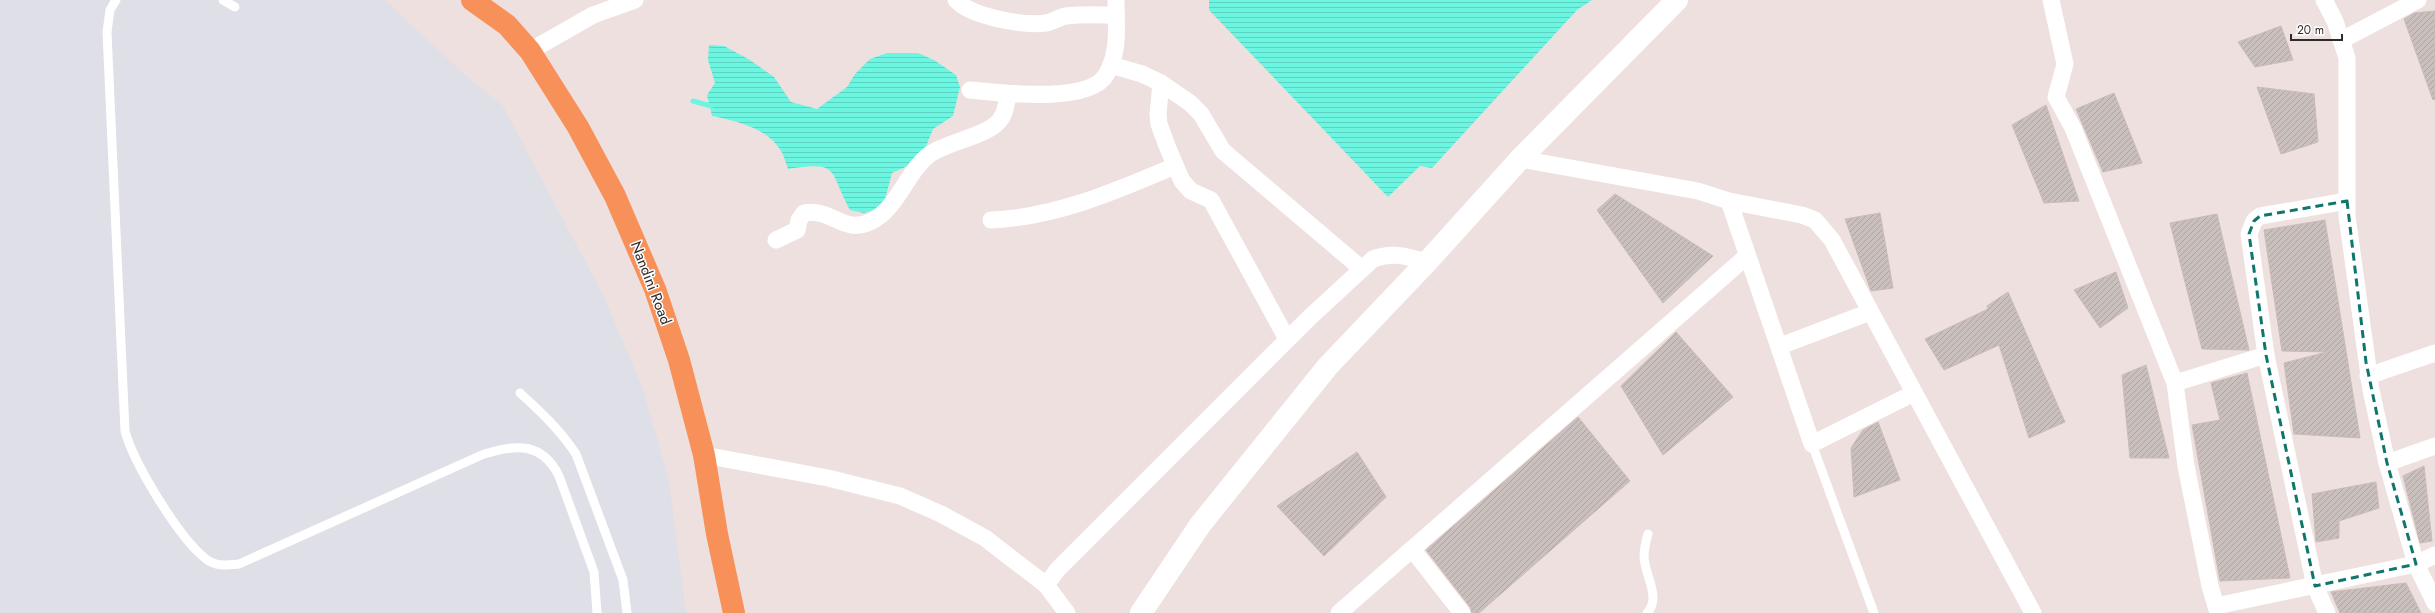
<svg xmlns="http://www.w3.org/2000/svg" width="2435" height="613" font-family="Jost,sans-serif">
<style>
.industrial{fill:#dedfe7}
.water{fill:url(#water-rules)}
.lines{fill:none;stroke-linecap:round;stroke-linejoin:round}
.stream{stroke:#6cf5e1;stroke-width:5}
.building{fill:url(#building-hatch);stroke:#cabbb7}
.service{stroke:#fff;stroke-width:9}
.minor{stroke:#fff;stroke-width:17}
.secondary{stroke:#fff;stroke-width:22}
.primary{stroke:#f89159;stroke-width:22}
.marked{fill:none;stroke:#0f766e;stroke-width:3;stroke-dasharray:8 5;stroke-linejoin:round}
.labels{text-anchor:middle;stroke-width:3;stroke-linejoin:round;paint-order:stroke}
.street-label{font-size:15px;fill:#2c2c2c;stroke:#fff}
</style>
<defs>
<pattern id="water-rules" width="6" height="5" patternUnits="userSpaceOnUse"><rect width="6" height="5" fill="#6cf5e1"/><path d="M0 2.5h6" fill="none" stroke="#5ed2c1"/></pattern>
<pattern id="building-hatch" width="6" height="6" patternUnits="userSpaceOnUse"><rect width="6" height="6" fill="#c9bfbc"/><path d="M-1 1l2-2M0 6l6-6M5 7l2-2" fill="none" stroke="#ada4a2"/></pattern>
</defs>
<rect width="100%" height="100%" fill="#eee0de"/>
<path class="industrial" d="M0,0H385L463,73L503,106L604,297L643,389L669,481L686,613H0Z"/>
<g class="water">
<path d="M1209,0H1592L1577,10L1432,168L1420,166L1388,197L1209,10Z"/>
<path d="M709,45L724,46L750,60L774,77L791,102L817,109L847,87L855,74L870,59L887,53H918L934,60L956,75L960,87L953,116L933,129L925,149L914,163L892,173L883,207L864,213L850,210C828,170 841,161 788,169C786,163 784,156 781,151C768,128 736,121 712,116L707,95L715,83L708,60Z"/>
</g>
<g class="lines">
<path class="stream" d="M693,101L711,106"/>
</g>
<g class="building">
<path d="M2435,11V99L2433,100L2404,19L2414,13Z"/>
<path d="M2281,26L2293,60L2255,67L2238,42Z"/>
<path d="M2257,87L2314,94L2318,142L2281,154Z"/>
<path d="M2114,93L2142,163L2103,172L2076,109Z"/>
<path d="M2046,105L2079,201L2044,203L2012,125Z"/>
<path d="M1615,194L1713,256L1663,303L1597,210Z"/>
<path d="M1880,213L1893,288L1871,291L1845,219Z"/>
<path d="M2217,214L2249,350L2202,349L2170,223Z"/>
<path d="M2325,220L2360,438L2294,434L2284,363L2327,352L2282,351L2264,230Z"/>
<path d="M2116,272L2128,308L2100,328L2074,290Z"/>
<path d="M2008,292L2065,422L2029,438L1999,345L1944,370L1925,339L1988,309L1987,306Z"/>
<path d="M1676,332L1733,397L1663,455L1621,386Z"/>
<path d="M2146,365L2169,458H2130L2122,375Z"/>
<path d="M2247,373L2290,578L2220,581L2192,425L2220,420L2211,383Z"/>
<path d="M1578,417L1630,481L1479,613H1472L1470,607L1426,550Z"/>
<path d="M1878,422L1900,480L1854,497L1851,448L1863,430Z"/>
<path d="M1357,452L1386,497L1324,556L1277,506Z"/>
<path d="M2424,466L2432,541L2420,543L2403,476Z"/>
<path d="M2376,482L2379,508L2339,521V538L2316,542L2312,494Z"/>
<path d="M2406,583L2421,613H2340L2331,592Z"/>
</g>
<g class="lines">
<g class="service">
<path d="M116,0L110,10L107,32L125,431C134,464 179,538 206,559C216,567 228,565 239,564L484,454C516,444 542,442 559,476L594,572L597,613"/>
<path d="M223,0L235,7"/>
<path d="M520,393C541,412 560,430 576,454L623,580L627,613"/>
<path d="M1812,444L1874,613"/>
<path d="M1647,613C1662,597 1644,575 1644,556C1644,549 1646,541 1648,534"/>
</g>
<g class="minor">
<path d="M956,0C971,17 1024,26 1046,23C1053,22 1059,17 1066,16C1082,14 1100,15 1116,15"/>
<path d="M2051,0L2065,64L2056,97L2073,128L2175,383L2186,466L2210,586L2218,613"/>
<path d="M2324,0L2335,21L2347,58V216L2371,390L2387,463L2416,564L2435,603"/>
<path d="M2342,40L2418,0"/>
<path d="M530,51L593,15L635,0"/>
<path d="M1111,65L1142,74L1161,83L1190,103L1201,114L1223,151L1362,269"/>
<path d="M1161,83L1158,114L1159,124L1167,146L1182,181L1191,191L1211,200L1287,339"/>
<path d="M970,90C1000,93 1089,104 1106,75C1120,52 1116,25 1116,0"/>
<path d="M1520,159L1698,191L1729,201L1802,215L1815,220L1832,240L2033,613"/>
<path d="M1729,201L1812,444L1914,393"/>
<path d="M991,220C1057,217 1116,191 1175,166"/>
<path d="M776,240L797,230L799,220L804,213C832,208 843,234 870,222C898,209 906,172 930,154C948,141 992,136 1002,117C1006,110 1007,102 1008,94"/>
<path d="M1780,346L1870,312"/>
<path d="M2368,376L2435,353"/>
<path d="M2175,383L2266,355"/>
<path d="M704,455L828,478L900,496L941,514L985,538L1046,585"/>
<path d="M2387,463L2435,446"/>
<path d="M1412,549L1462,613"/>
<path d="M2216,606L2416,564L2435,555"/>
<path d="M1067,613L1046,585L1058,569L1309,318L1373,259C1393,252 1407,256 1427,262"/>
<path d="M1339,613L1747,256"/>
<path d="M2327,613L2315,586L2266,355L2249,234L2254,221L2260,216L2347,201"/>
</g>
<path class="secondary" d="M1141,613L1200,525L1328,366L1427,262L1520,159L1677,0"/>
<path class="primary" d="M472,0L507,25L530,51L578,127L615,196L655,289L679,360L704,455L717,534L734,613"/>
</g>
<path class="marked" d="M2347,201L2366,362L2387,463L2416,564L2315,586L2266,355L2249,234L2254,221L2260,216Z"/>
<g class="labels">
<g class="street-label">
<text transform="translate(651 283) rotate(69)" y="5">Nandini Road</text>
</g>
</g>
<path d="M2291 34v6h51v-6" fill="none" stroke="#2c2c2c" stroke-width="2"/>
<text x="2297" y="34" font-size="12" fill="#2c2c2c" stroke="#ffffff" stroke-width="3" paint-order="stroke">20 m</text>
</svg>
